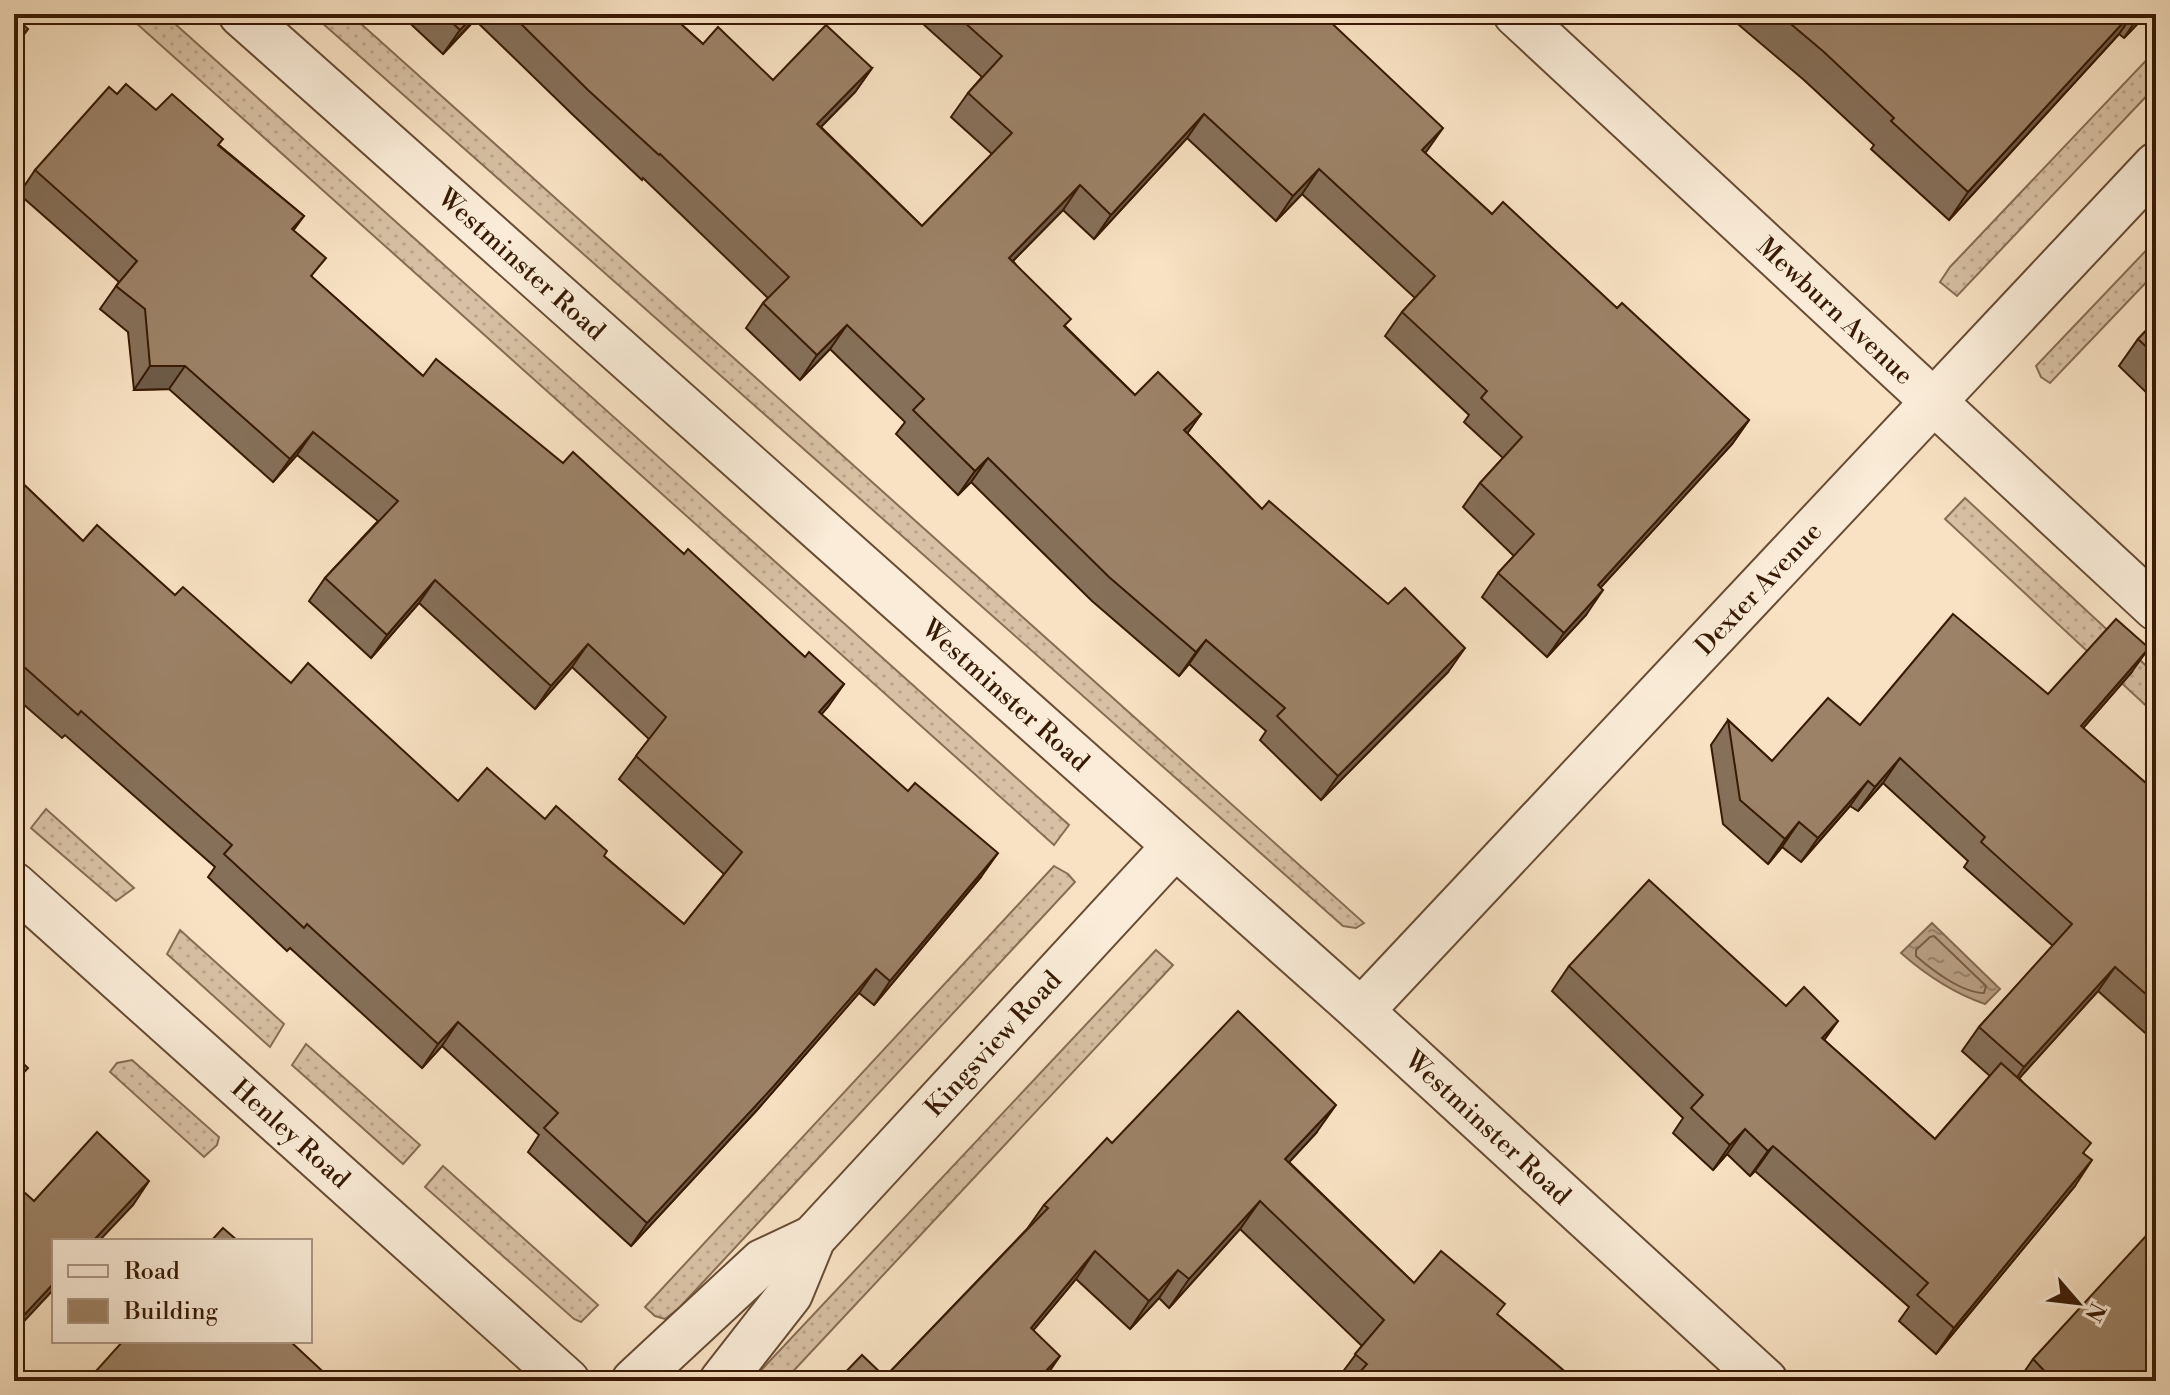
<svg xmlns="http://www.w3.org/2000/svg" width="2170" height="1395" font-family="'Libre Bodoni',serif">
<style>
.grass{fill:url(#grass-dots);stroke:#886d54;stroke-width:2}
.water{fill:url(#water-ripples);stroke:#846950;stroke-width:2}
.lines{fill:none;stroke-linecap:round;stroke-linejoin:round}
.shore{stroke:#785c43;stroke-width:2}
.minor-casing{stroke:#684c34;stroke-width:48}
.tertiary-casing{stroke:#684c34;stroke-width:48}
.minor{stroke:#faecd8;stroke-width:44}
.tertiary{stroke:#faecd8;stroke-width:44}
.wall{fill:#867059;stroke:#381a04;stroke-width:2}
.shaded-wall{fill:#6d5b48;stroke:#381a04;stroke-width:2}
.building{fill:#9c8267;stroke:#381a04;stroke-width:2}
.labels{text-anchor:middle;stroke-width:6;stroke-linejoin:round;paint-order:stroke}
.street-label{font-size:26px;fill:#381a04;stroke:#faecd8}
</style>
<defs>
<pattern id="grass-dots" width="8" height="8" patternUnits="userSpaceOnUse" patternTransform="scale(2)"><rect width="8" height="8" fill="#d7c0a3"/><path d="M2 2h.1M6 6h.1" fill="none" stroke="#b9a48b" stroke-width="1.8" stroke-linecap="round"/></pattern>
<pattern id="water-ripples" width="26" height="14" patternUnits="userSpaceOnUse" patternTransform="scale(2)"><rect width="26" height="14" fill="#b79e82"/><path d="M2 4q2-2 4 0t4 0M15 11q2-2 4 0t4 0" fill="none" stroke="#968068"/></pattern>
</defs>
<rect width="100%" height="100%" fill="#f8e2c3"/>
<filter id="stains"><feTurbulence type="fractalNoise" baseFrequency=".0025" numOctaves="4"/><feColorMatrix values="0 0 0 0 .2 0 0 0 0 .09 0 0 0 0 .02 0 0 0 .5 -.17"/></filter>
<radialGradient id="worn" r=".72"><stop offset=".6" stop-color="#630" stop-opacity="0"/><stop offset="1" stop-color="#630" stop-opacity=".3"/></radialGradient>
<g class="grass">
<path d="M126,14H164L1069,825L1054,845Z"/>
<path d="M312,14H350L1364,923L1356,928L1343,926Z"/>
<path d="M2156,50V86L1957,296L1940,282L1950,267Z"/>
<path d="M2156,240V272L2050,383L2041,377L2036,366Z"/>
<path d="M1965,498L2156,675V715L1945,519Z"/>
<path d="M46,809L134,888L116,901L31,828Z"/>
<path d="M1054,866L1068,874L1075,882L679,1308L665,1319L655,1316L645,1307Z"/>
<path d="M180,930L284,1024L270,1047L167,954Z"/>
<path d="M1156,950L1173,965L784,1381H751Z"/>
<path d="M306,1044L420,1145L403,1164L292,1065Z"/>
<path d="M132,1060L219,1137L217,1145L204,1157L110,1072L117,1063Z"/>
<path d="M443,1166L598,1305L581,1322L574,1319L425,1187Z"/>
</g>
<path class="water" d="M1932,923L2000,989L1985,1004C1953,993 1926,975 1901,953Z"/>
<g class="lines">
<path class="shore" d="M1934,936L1986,986L1984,993C1962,993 1932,970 1916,956V950L1930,937Z"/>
<g class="minor-casing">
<g id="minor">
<path id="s1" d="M241,14L1361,1011L1765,1381"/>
<path id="s2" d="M1516,14L2156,608"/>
<path id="s3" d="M1361,1011L2156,165"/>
<path d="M634,1381L762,1262L813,1238"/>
<path id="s4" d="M722,1381L790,1294L813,1238L1174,847"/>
</g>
</g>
<g class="tertiary-casing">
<g id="tertiary">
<path id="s5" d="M14,885L567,1381"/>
</g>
</g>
<use href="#minor" class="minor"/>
<use href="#tertiary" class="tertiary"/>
</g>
<g class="wall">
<path d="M400,14H670L703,44L773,80L872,68L855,92L821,127L922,226L992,154L951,117L968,93L982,77L912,14H1322L1425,153L1492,214L1617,308L1749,420L1732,444L1600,588L1586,615L1547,657L1482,597L1498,573L1514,556L1463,507L1480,483L1503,458L1464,422L1469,415L1385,336L1402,312L1415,298L1302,194L1276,221L1187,138L1094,239L1063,210L1013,261L1066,327L1135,395L1201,414L1187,433L1262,509L1448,672L1321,800L1260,740L1266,731L1189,664L1179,676L1092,601L971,482L958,495L896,434L905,422L830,349L800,380L746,328L763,303L768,298L643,178L642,180L572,114L475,20L443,54Z"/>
<path d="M1726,14H1984L1987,16L1989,14H2147L2124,38L2119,34L1949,220L1871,149L1874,145L1804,80Z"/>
<path d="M117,94L156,110L219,145L304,216L293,231L312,277L423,376L563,463L684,554L805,657L844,684L821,715L981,877L874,1005L859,993L757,1110L631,1246L528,1152L539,1135L442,1046L422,1068L290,948L287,951L208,877L215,867L65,735L62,738L14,696V475L83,541L175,595L291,683L458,801L545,819L604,856L684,924L724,874L619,779L649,739L572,667L535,709L419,603L371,658L309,601L325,578L378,521L297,455L273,482L169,389L134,390L128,332L100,309L119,282L19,194L35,170Z"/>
<path d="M2156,320V402L2119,366L2138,339Z"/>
<path d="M2131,673L2083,728L2156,792V1036L2155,1035L2152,1039L2098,991L2019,1078L2084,1153L2075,1186L1936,1354L1899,1321L1909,1307L1755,1171L1750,1176L1727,1154L1713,1170L1673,1133L1683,1118L1552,991L1569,966L1824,1040L1935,1139L1990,1076L1962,1051L1979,1027L2053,946L1964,867L1968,861L1883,783L1858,811L1850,806L1801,862L1782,847L1768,864L1723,824L1711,745L1728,720L1772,761L1860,725L2048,694Z"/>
<path d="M1316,1133L1289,1162L1414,1283L1498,1315L1576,1381H1336L1362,1346L1240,1229L1169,1308L1159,1298L1130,1329L1076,1279L1033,1330L1047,1375L885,1377L1027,1229L1044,1205L1112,1143Z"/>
<path d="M2033,1359L2156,1381H2018Z"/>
</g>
<g class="shaded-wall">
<path d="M475,14H479L443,54L460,30Z"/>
<path d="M2131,14H2133L2119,34L1949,220L1968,192Z"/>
<path d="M2140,14H2147L2124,38Z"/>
<path d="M28,29L14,49V44Z"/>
<path d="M872,68L855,92L800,148L817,124Z"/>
<path d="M1204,114L1187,138L1094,239L1111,215Z"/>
<path d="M1443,128L1426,152L1406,174L1422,150Z"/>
<path d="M1319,169L1302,194L1276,221L1293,196Z"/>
<path d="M1080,185L1063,210L992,282L1009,258Z"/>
<path d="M847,325L830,349L800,380L817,355Z"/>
<path d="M150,366H185L169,389L134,390Z"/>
<path d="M1201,414L1184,438V430Z"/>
<path d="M1749,420L1732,444L1581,609L1598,585Z"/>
<path d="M313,432L297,455L273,482L290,459Z"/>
<path d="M988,458L971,482L958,495L975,471Z"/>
<path d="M435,580L419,603L371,658L387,635Z"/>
<path d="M1603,590L1586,615L1547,657L1564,633Z"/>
<path d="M1206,640L1189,664L1179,676L1196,652Z"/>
<path d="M588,644L572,667L535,709L551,686Z"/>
<path d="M1465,648L1448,672L1321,800L1338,776Z"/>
<path d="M2149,648L2131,673L2064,750L2081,726Z"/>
<path d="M844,684L828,707L802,736L819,712Z"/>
<path d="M1900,758L1883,783L1858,811L1875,787Z"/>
<path d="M1868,781L1850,806L1801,862L1818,838Z"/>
<path d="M1799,822L1782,847L1768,864L1785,839Z"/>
<path d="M998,853L981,877L874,1005L890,981Z"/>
<path d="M2115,967L2098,991L2007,1092L2024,1067Z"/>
<path d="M876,969L859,993L757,1110L631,1246L647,1223Z"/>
<path d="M1838,1021L1820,1046L1822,1038Z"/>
<path d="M458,1022L442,1046L422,1068L438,1044Z"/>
<path d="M1336,1105L1316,1133L1266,1187L1285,1159Z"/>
<path d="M1745,1129L1727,1154L1713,1170L1730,1145Z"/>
<path d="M1773,1146L1755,1171L1750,1176L1768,1151Z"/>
<path d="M2092,1160L2075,1186L1936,1354L1954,1328Z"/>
<path d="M149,1181L133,1205L99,1241H93Z"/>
<path d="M1260,1201L1240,1229L1169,1308L1189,1279Z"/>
<path d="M1095,1251L1076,1279L1012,1356L1031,1328Z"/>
<path d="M1178,1270L1159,1298L1130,1329L1149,1301Z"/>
<path d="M54,1283V1289L14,1332V1326Z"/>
<path d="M1060,1356L1043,1381L1044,1373Z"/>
</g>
<g class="building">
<path d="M443,14H475L460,30Z"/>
<path d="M511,14H670L703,44L718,27L773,80L826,25L872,68L817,124L922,226L1012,133L968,93L1002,56L955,14H1322L1443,128L1422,150L1492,214L1503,202L1617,308L1622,303L1749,420L1598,585L1603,590L1564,633L1498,573L1534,534L1480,483L1522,437L1481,398L1487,391L1402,312L1435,276L1319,169L1293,196L1204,114L1111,215L1080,185L1009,258L1071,319L1064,326L1135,395L1158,372L1201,414L1184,430L1262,509L1269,501L1388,604L1405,588L1465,648L1338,776L1277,716L1285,708L1206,640L1196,652L1109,577L988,458L975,471L913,410L924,399L847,325L817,355L763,303L789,277L660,154L659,155L588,90Z"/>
<path d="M1779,14H1984L1987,16L1989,14H2131L1968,192L1891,121L1894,118L1824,52Z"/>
<path d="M14,16L28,29L14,44Z"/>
<path d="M126,84L156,110L172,94L223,139L218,145L304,216L292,229L326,258L311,276L423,376L436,359L563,463L573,452L684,554L688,549L805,657L809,652L844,684L819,712L908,791L915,783L998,853L890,981L876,969L773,1087L647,1223L544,1128L558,1113L458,1022L438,1044L307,924L304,928L224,854L232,845L81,711L78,715L14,658V475L83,541L97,525L175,595L183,587L291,683L308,663L458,801L487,768L545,819L556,806L607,851L604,856L684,924L742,852L636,756L666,717L588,644L551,686L435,580L387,635L325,578L398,501L313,432L290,459L185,366H150L145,309L116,286L137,261L35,170L109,87L117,94Z"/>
<path d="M2156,320V356L2138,339Z"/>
<path d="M1953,614L2048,694L2116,619L2149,648L2081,726L2156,792V1003L2115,967L2024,1067L1979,1027L2072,924L1981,842L1985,837L1900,758L1875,787L1868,781L1818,838L1799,822L1785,839L1740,800L1728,720L1772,761L1828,698L1860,725Z"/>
<path d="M1649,880L1786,1006L1804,987L1838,1021L1822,1038L1935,1139L2001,1063L2091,1143L2083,1153L2092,1160L1954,1328L1917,1295L1928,1283L1773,1146L1768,1151L1745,1129L1730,1145L1691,1108L1703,1095L1569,966Z"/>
<path d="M1238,1011L1336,1105L1285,1159L1414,1283L1441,1251L1505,1304L1497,1314L1576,1381H1352L1367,1364L1355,1354L1384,1320L1260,1201L1189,1279L1178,1270L1149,1301L1095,1251L1031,1328L1060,1356L1044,1373L1054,1381H837L862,1355L885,1377L1048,1208L1044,1205L1107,1138L1112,1143Z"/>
<path d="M14,1055L28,1068L14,1083Z"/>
<path d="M97,1132L149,1181L93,1241H54V1283L14,1326V1183L34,1201Z"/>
<path d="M2156,1225V1381H2054L2033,1359Z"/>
<path d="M223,1228L238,1241H211Z"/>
<path d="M123,1341H290L333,1381H87Z"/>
<path d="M374,1374L382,1381H367Z"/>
<path d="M1601,1376L1607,1381H1596Z"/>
</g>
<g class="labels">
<g class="street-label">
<text dy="9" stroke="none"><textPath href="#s1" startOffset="376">Westminster Road</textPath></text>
<text dy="9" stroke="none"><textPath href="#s2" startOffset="436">Mewburn Avenue</textPath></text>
<text dy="9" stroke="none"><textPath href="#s3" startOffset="580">Dexter Avenue</textPath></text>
<text dy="9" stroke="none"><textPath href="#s1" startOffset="1024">Westminster Road</textPath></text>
<text dy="9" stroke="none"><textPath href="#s4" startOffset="436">Kingsview Road</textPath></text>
<text dy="9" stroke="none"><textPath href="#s1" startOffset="1672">Westminster Road</textPath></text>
<text dy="9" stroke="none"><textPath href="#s5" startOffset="372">Henley Road</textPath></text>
</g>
</g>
<rect width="2170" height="1395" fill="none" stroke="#f8e2c3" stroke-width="48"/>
<rect x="16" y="16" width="2138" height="1363" fill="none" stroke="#381a04" stroke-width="4"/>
<rect x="24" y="24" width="2122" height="1347" fill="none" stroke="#381a04" stroke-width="2"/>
<rect x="52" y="1239" width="260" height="104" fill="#faecd8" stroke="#ac9883" stroke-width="2"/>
<rect x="68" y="1265" width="40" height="12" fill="#faecd8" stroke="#ac9883" stroke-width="2"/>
<text x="124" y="1279" font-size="24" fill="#381a04">Road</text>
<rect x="68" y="1299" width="40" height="24" fill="#9c8267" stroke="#ac9883" stroke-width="2"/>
<text x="124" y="1319" font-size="24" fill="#381a04">Building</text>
<g transform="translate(2078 1303) rotate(118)" stroke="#faecd8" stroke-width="6" paint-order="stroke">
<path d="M0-6L14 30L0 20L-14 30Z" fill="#381a04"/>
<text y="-12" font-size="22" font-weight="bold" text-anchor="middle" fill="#381a04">N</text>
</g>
<rect width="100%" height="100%" filter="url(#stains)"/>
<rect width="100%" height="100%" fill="url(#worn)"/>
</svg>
